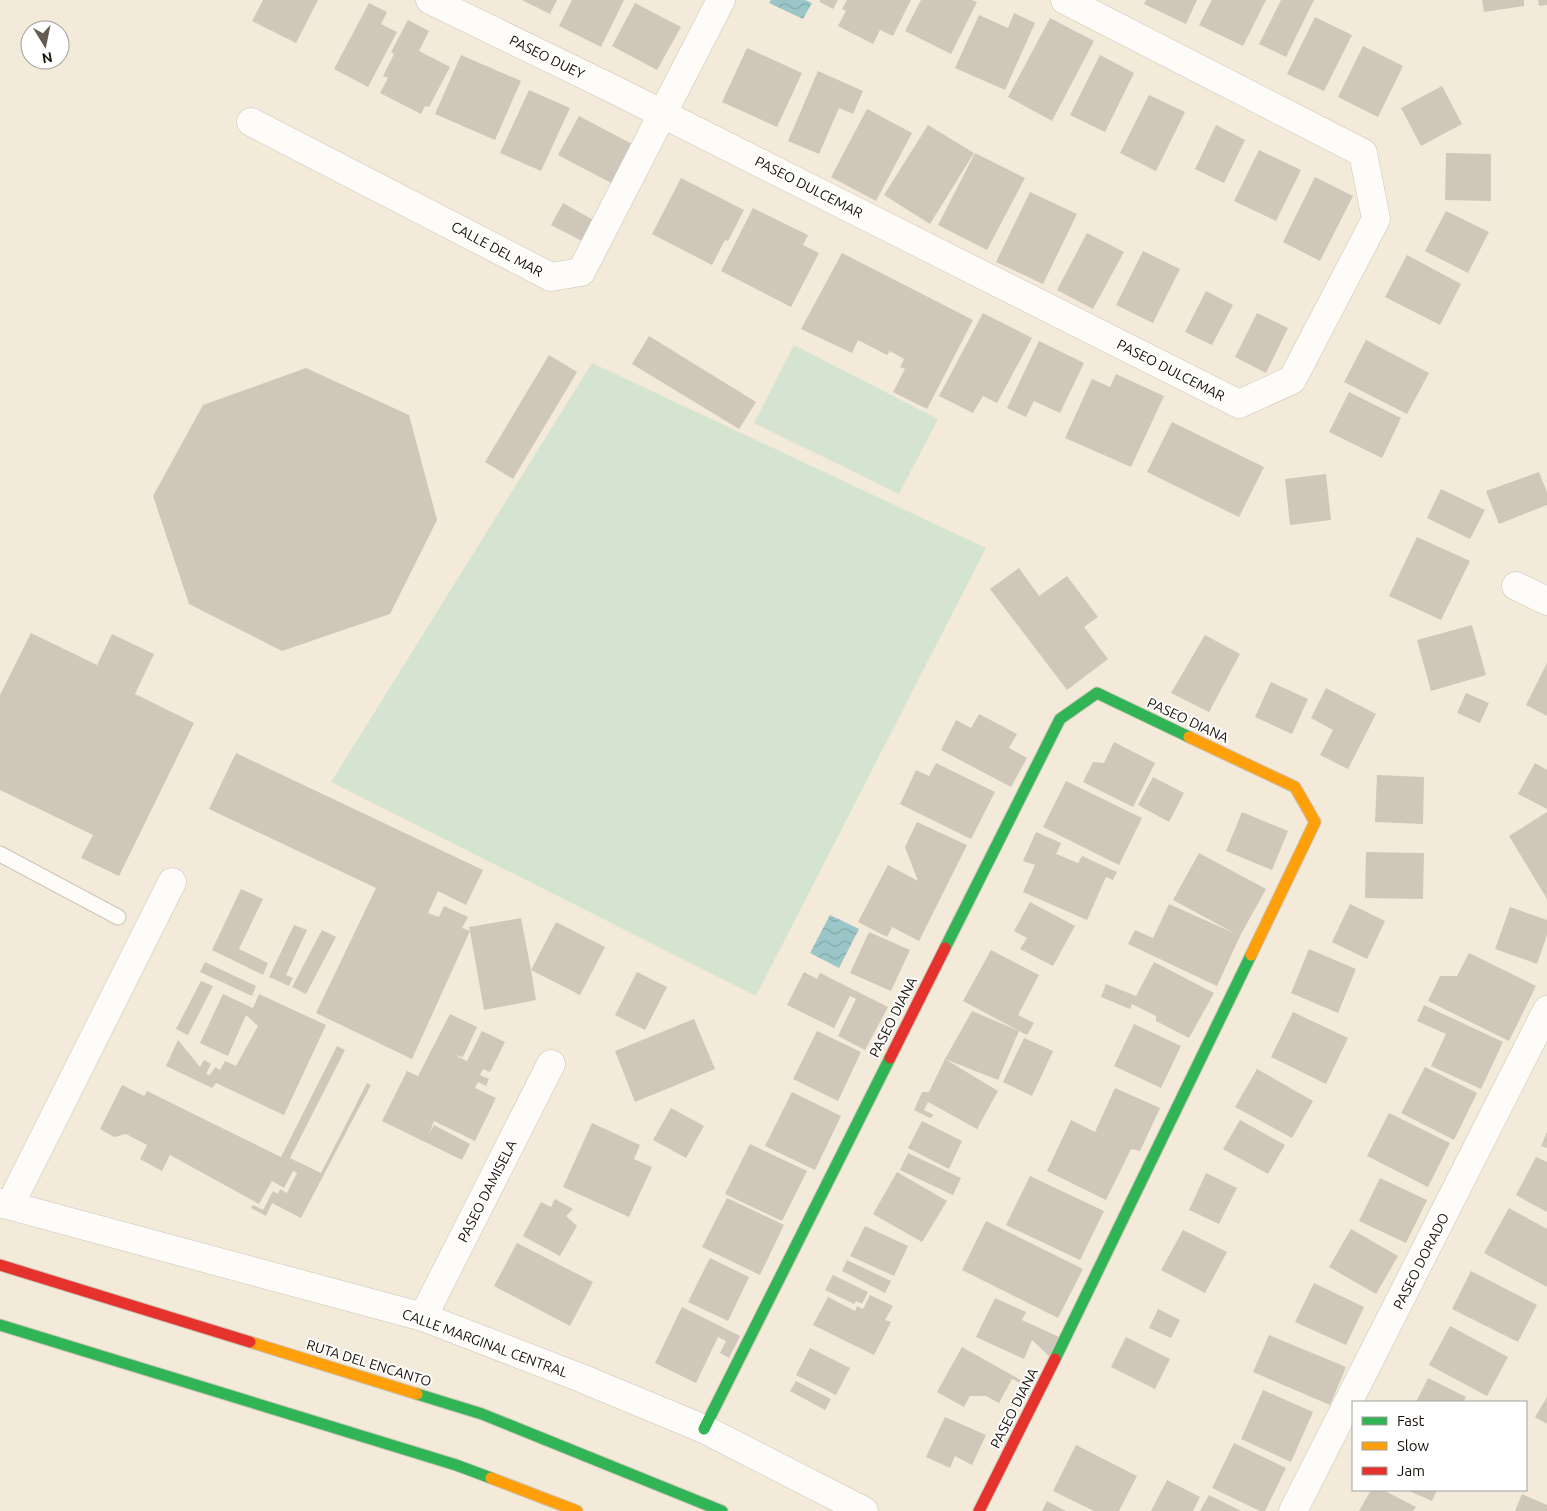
<svg xmlns="http://www.w3.org/2000/svg" width="1547" height="1511" font-family="Ubuntu,sans-serif">
<style>
.pitch{fill:#d4e4d1}
.water{fill:url(#water-waves)}
.building{fill:#cfc7ba}
.lines{fill:none;stroke-linecap:round;stroke-linejoin:round}
.lane-casing{stroke:#cbc4b6;stroke-width:17}
.street-casing{stroke:#cbc4b6;stroke-width:29}
.fast-casing{stroke:#cbc4b6;stroke-width:13}
.slow-casing{stroke:#cbc4b6;stroke-width:13}
.jam-casing{stroke:#cbc4b6;stroke-width:13}
.lane{stroke:#fdfcf9;stroke-width:15}
.street{stroke:#fdfcf9;stroke-width:28}
.fast{stroke:#30b455;stroke-width:11}
.slow{stroke:#ff9f0a;stroke-width:11}
.jam{stroke:#e5322d;stroke-width:11}
.labels{text-anchor:middle;stroke-width:4;stroke-linejoin:round;paint-order:stroke}
.street-label{font-size:14px;fill:#161006;stroke:#fff}
</style>
<defs>
<pattern id="water-waves" width="16" height="10" patternUnits="userSpaceOnUse" patternTransform="scale(1.25)"><rect width="16" height="10" fill="#9bc6c8"/><path d="M0 5q4-4 8 0t8 0" fill="none" stroke="#85a9aa"/></pattern>
</defs>
<rect width="100%" height="100%" fill="#f4ead9"/>
<g class="pitch">
<path d="M794,345L938,419L899,494L754,423Z"/>
<path d="M592,363L986,548L756,996L331,782Z"/>
</g>
<g class="water">
<path d="M771,0H805L812,3L803,19L769,3Z"/>
<path d="M830,915L859,929L839,968L810,953Z"/>
</g>
<g class="building">
<path d="M263,0H318L296,43L252,21Z"/>
<path d="M522,0H557L550,14Z"/>
<path d="M572,0H624L601,47L559,26Z"/>
<path d="M820,0H838L833,9L820,2Z"/>
<path d="M847,0H911L893,36L880,30L873,44L838,26L846,11L842,9Z"/>
<path d="M921,0H972L977,2L951,54L905,31Z"/>
<path d="M1146,0H1197L1186,24L1144,4Z"/>
<path d="M1212,0H1266L1243,46L1199,25Z"/>
<path d="M1281,0H1314L1286,57L1259,44Z"/>
<path d="M1482,0H1524V6L1484,12Z"/>
<path d="M1538,0H1547V5L1539,6Z"/>
<path d="M369,3L387,12L381,24L397,32L368,87L334,69Z"/>
<path d="M635,3L681,27L657,70L612,46Z"/>
<path d="M1014,13L1035,23L1005,90L955,68L979,15L1008,28Z"/>
<path d="M1315,17L1352,35L1324,91L1287,74Z"/>
<path d="M1050,18L1094,41L1052,121L1008,97Z"/>
<path d="M408,20L429,31L419,51L450,67L429,107L425,106L421,114L380,93L388,78L383,76L394,54L391,52Z"/>
<path d="M1363,46L1403,66L1378,117L1338,97Z"/>
<path d="M747,48L802,73L777,127L722,102Z"/>
<path d="M461,55L521,81L495,140L435,114Z"/>
<path d="M1100,55L1134,73L1105,132L1070,115Z"/>
<path d="M818,71L863,91L853,114L839,108L819,154L788,141Z"/>
<path d="M1442,86L1462,124L1421,146L1401,108Z"/>
<path d="M529,90L570,108L541,171L500,153Z"/>
<path d="M1149,95L1185,112L1156,171L1120,153Z"/>
<path d="M867,109L912,133L876,201L831,177Z"/>
<path d="M579,116L634,145L613,184L558,155Z"/>
<path d="M928,125L974,153L930,224L884,195Z"/>
<path d="M1216,125L1245,140L1224,183L1195,169Z"/>
<path d="M1259,150L1301,170L1276,221L1234,201Z"/>
<path d="M975,153L1025,178L987,250L938,225Z"/>
<path d="M1446,153L1491,154V201L1445,200Z"/>
<path d="M1315,177L1353,196L1320,261L1283,242Z"/>
<path d="M681,178L744,210L728,241L725,240L712,265L652,234Z"/>
<path d="M1030,192L1077,214L1043,284L996,262Z"/>
<path d="M563,203L595,221L584,242L551,225Z"/>
<path d="M753,208L808,235L803,245L819,253L791,307L721,271Z"/>
<path d="M1446,211L1489,232L1468,273L1425,251Z"/>
<path d="M1087,233L1124,252L1093,309L1057,290Z"/>
<path d="M1143,251L1180,269L1153,323L1116,305Z"/>
<path d="M842,253L973,320L927,409L893,392L905,369L900,367L904,359L890,351L887,355L858,340L852,353L801,329Z"/>
<path d="M1407,255L1461,284L1440,325L1385,297Z"/>
<path d="M1206,291L1233,305L1212,345L1185,332Z"/>
<path d="M983,313L1032,338L997,403L983,396L973,413L939,396Z"/>
<path d="M1257,313L1288,328L1266,373L1235,357Z"/>
<path d="M649,336L756,402L739,429L632,364Z"/>
<path d="M1366,340L1429,373L1407,414L1344,382Z"/>
<path d="M1039,341L1084,363L1060,413L1034,401L1026,417L1007,408Z"/>
<path d="M549,355L577,372L513,479L485,462Z"/>
<path d="M306,368L409,415L437,520L390,614L282,651L189,604L153,496L203,405Z"/>
<path d="M1116,374L1164,396L1131,467L1065,438L1092,379L1110,387Z"/>
<path d="M1349,392L1401,418L1382,458L1329,432Z"/>
<path d="M1172,422L1264,467L1239,517L1147,472Z"/>
<path d="M1539,472L1547,492V505L1499,524L1486,491Z"/>
<path d="M1326,474L1331,520L1290,525L1285,479Z"/>
<path d="M1441,489L1485,510L1470,539L1427,518Z"/>
<path d="M1417,537L1470,561L1441,620L1389,596Z"/>
<path d="M1019,568L1039,596L1067,576L1098,617L1084,627L1108,659L1067,690L990,589Z"/>
<path d="M1472,625L1486,675L1431,691L1417,640Z"/>
<path d="M31,633L97,665L112,634L154,654L135,694L194,723L119,876L81,858L93,835L0,790V695Z"/>
<path d="M1205,635L1240,654L1209,712L1171,693Z"/>
<path d="M1547,663V716L1526,705Z"/>
<path d="M1271,682L1308,699L1292,734L1255,717Z"/>
<path d="M1326,688L1376,714L1348,769L1320,755L1333,730L1311,718Z"/>
<path d="M1466,693L1489,703L1480,723L1457,713Z"/>
<path d="M979,714L1017,734L1009,748L1027,758L1011,787L941,750L956,720L971,728Z"/>
<path d="M1114,742L1155,763L1133,807L1083,782L1093,762L1104,763Z"/>
<path d="M236,753L483,870L466,905L438,891L428,913L439,917L444,906L468,917L462,928L470,931L469,927L521,918L531,970L556,922L605,947L580,995L531,970L536,1000L484,1010L470,931L412,1059L316,1013L376,888L209,809Z"/>
<path d="M936,763L995,792L971,839L900,804L916,770L929,776Z"/>
<path d="M1535,763L1547,770V809L1518,794Z"/>
<path d="M1377,775L1424,777L1423,824L1375,822Z"/>
<path d="M1153,777L1184,793L1169,822L1138,805Z"/>
<path d="M1066,781L1142,818L1119,865L1043,827Z"/>
<path d="M1242,812L1288,831L1272,870L1226,851Z"/>
<path d="M1547,812V899L1509,836Z"/>
<path d="M917,822L967,845L919,941L892,927L887,937L858,922L888,865L918,881L905,847Z"/>
<path d="M1036,832L1061,843L1056,854L1078,863L1082,856L1117,872L1113,880L1106,877L1087,920L1023,892L1035,865L1023,861Z"/>
<path d="M1366,852L1424,853L1423,899L1365,898Z"/>
<path d="M1199,853L1266,889L1240,936L1217,986L1128,944L1135,930L1153,938L1169,904L1236,934L1173,900Z"/>
<path d="M241,889L263,899L239,949L268,963L263,975L212,950Z"/>
<path d="M1030,902L1075,926L1053,966L1020,949L1027,938L1014,931Z"/>
<path d="M1350,904L1385,921L1367,959L1332,942Z"/>
<path d="M1510,907L1547,920V935L1537,964L1495,949Z"/>
<path d="M294,925L307,930L286,975L293,978L289,986L269,977Z"/>
<path d="M322,930L336,937L306,994L292,987Z"/>
<path d="M869,932L910,950L891,991L850,973Z"/>
<path d="M1309,949L1356,969L1338,1013L1291,993Z"/>
<path d="M991,950L1039,975L1018,1015L1034,1023L1027,1035L963,1001Z"/>
<path d="M1469,953L1536,986L1509,1041L1428,1001L1440,976H1457Z"/>
<path d="M205,962L256,986L252,996L200,972Z"/>
<path d="M1154,962L1214,993L1189,1038L1156,1021V1016L1132,1004L1130,1009L1101,997L1106,984L1136,996Z"/>
<path d="M637,972L667,987L645,1030L615,1015Z"/>
<path d="M804,972L817,979L820,973L888,1007L865,1050L838,1036L856,999L850,996L834,1028L787,1005Z"/>
<path d="M201,981L213,986L188,1035L176,1029Z"/>
<path d="M223,994L253,1008L259,994L326,1025L284,1115L216,1083L212,1088L166,1066L178,1040L200,1067L204,1060L211,1064L206,1074L210,1075L215,1067L220,1070L225,1061L236,1066L258,1026L246,1015L228,1056L200,1043Z"/>
<path d="M1424,1005L1503,1042L1481,1089L1431,1066L1446,1034L1417,1021Z"/>
<path d="M972,1011L1019,1031L998,1080L945,1059Z"/>
<path d="M1293,1012L1348,1038L1326,1084L1271,1057Z"/>
<path d="M450,1014L477,1027L463,1057L455,1055L467,1061L482,1031L505,1042L490,1072L483,1069L480,1075L489,1079L486,1086L478,1082L475,1088L496,1098L475,1141L434,1121L429,1134L434,1125L470,1144L462,1160L382,1121L407,1071L418,1076Z"/>
<path d="M694,1019L715,1069L635,1102L615,1051Z"/>
<path d="M1134,1024L1181,1046L1161,1088L1114,1066Z"/>
<path d="M817,1031L861,1052L838,1101L793,1079Z"/>
<path d="M1024,1038L1053,1051L1032,1096L1003,1082Z"/>
<path d="M337,1046L345,1050L290,1158L321,1173L367,1083L371,1085L301,1218L272,1203L266,1216L251,1208L253,1205L263,1210L273,1191L278,1194L280,1189L287,1193L297,1173L293,1171L284,1188L272,1181L259,1204L170,1155L162,1171L140,1159L147,1145L126,1134L114,1137L100,1129L122,1085L144,1096L147,1091L281,1157Z"/>
<path d="M945,1059L998,1091L977,1129L928,1102L924,1110L934,1115L930,1118L914,1110L922,1092H929Z"/>
<path d="M1425,1067L1477,1093L1454,1140L1401,1113Z"/>
<path d="M1257,1069L1313,1101L1292,1138L1235,1107Z"/>
<path d="M1115,1088L1160,1108L1140,1151L1131,1149L1106,1200L1047,1171L1071,1120L1095,1132Z"/>
<path d="M792,1092L841,1116L815,1170L765,1146Z"/>
<path d="M671,1108L704,1126L686,1158L653,1140Z"/>
<path d="M1389,1113L1450,1143L1428,1187L1367,1156Z"/>
<path d="M1240,1120L1285,1145L1268,1174L1223,1149Z"/>
<path d="M922,1121L962,1141L949,1169L908,1148Z"/>
<path d="M592,1123L640,1145L634,1159L652,1167L629,1217L563,1187Z"/>
<path d="M1547,1132V1148L1541,1146Z"/>
<path d="M750,1144L807,1171L782,1221L725,1194Z"/>
<path d="M908,1153L961,1178L953,1195L900,1170Z"/>
<path d="M1536,1157L1547,1162V1212L1516,1195Z"/>
<path d="M897,1172L947,1201L922,1242L873,1214Z"/>
<path d="M1206,1173L1237,1188L1219,1224L1189,1210Z"/>
<path d="M1030,1176L1104,1211L1080,1260L1006,1225Z"/>
<path d="M1380,1178L1427,1200L1406,1243L1359,1221Z"/>
<path d="M727,1198L784,1225L760,1275L702,1247Z"/>
<path d="M555,1199L573,1209L566,1216L577,1226L560,1256L523,1236L541,1202L551,1207Z"/>
<path d="M1509,1208L1547,1229V1287L1484,1253Z"/>
<path d="M986,1221L1083,1269L1058,1318L962,1270Z"/>
<path d="M865,1226L908,1246L894,1276L850,1256Z"/>
<path d="M1351,1229L1398,1256L1376,1294L1329,1267Z"/>
<path d="M1183,1230L1227,1252L1205,1293L1161,1270Z"/>
<path d="M517,1243L593,1282L570,1326L494,1286Z"/>
<path d="M710,1258L749,1277L728,1321L688,1302Z"/>
<path d="M847,1260L891,1281L885,1293L842,1271Z"/>
<path d="M1471,1271L1537,1305L1518,1342L1452,1309Z"/>
<path d="M833,1275L868,1292L862,1304L856,1301L854,1304L825,1290Z"/>
<path d="M1314,1283L1364,1307L1346,1345L1295,1322Z"/>
<path d="M870,1295L893,1306L885,1320L891,1322L874,1355L813,1325L828,1297L855,1311L857,1306L863,1309Z"/>
<path d="M995,1298L1026,1312L1022,1320L1059,1337L1050,1357L1032,1340L1024,1359L976,1337Z"/>
<path d="M682,1307L740,1336L729,1358L720,1353L726,1341L718,1337L696,1383L655,1363Z"/>
<path d="M1158,1309L1180,1320L1171,1338L1149,1328Z"/>
<path d="M1450,1326L1508,1357L1487,1396L1429,1365Z"/>
<path d="M1269,1335L1346,1367L1330,1405L1253,1372Z"/>
<path d="M1126,1337L1170,1359L1155,1389L1111,1367Z"/>
<path d="M962,1347L1026,1383L1025,1385L1012,1379L999,1403L986,1396H970L964,1407L937,1392Z"/>
<path d="M810,1348L850,1368L836,1395L796,1375Z"/>
<path d="M1428,1378L1466,1397L1463,1402H1416Z"/>
<path d="M796,1381L831,1399L825,1410L790,1391Z"/>
<path d="M1263,1390L1313,1412L1291,1462L1241,1439Z"/>
<path d="M1547,1397V1424L1535,1417Z"/>
<path d="M945,1417L986,1435L972,1465L955,1456L950,1468L926,1457Z"/>
<path d="M1234,1443L1286,1468L1265,1511H1260L1212,1488Z"/>
<path d="M1076,1445L1137,1476L1119,1511H1094L1053,1491Z"/>
<path d="M1167,1480L1200,1497L1193,1511H1151Z"/>
<path d="M1371,1490H1383L1416,1507L1413,1511H1359Z"/>
<path d="M1407,1490H1437L1432,1501Z"/>
<path d="M1522,1494L1547,1505V1511H1515Z"/>
<path d="M1209,1495L1241,1511H1200Z"/>
<path d="M1047,1501L1066,1511H1042Z"/>
</g>
<g class="lines">
<g class="lane-casing">
<path id="lane" d="M0,854L118,917"/>
</g>
<g class="street-casing">
<g id="street">
<path d="M430,0L615,90L1239,404L1292,380L1376,219L1363,153L1065,0"/>
<path d="M251,122L551,277L581,272L721,0"/>
<path d="M1516,586L1547,601"/>
<path d="M0,1203L423,1317L581,1378L704,1429L864,1511"/>
<path d="M10,1205L172,882"/>
<path d="M423,1317L551,1064"/>
<path d="M1293,1511L1547,1010"/>
</g>
</g>
<g class="fast-casing">
<g id="fast">
<path d="M945,948L1060,719L1097,693L1189,737"/>
<path d="M0,1325L456,1465L491,1478"/>
<path d="M1055,1359L1251,955"/>
<path d="M417,1394L482,1414L722,1511"/>
<path d="M704,1429L890,1058"/>
</g>
</g>
<g class="slow-casing">
<g id="slow">
<path d="M1189,737L1295,787L1315,822L1251,955"/>
<path d="M250,1342L417,1394"/>
<path d="M491,1478L577,1511"/>
</g>
</g>
<g class="jam-casing">
<g id="jam">
<path d="M890,1058L945,948"/>
<path d="M0,1265L250,1342"/>
<path d="M979,1511L1055,1359"/>
</g>
</g>
<use href="#lane" class="lane"/>
<use href="#street" class="street"/>
<use href="#fast" class="fast"/>
<use href="#slow" class="slow"/>
<use href="#jam" class="jam"/>
</g>
<g class="labels">
<g class="street-label">
<text transform="translate(547 57) rotate(26)" y="5">PASEO DUEY</text>
<text transform="translate(809 187) rotate(27)" y="5">PASEO DULCEMAR</text>
<text transform="translate(497 249) rotate(28)" y="5">CALLE DEL MAR</text>
<text transform="translate(1171 370) rotate(27)" y="5">PASEO DULCEMAR</text>
<text transform="translate(1188 720) rotate(25)" y="5">PASEO DIANA</text>
<text transform="translate(893 1017) rotate(-63)" y="5">PASEO DIANA</text>
<text transform="translate(487 1191) rotate(-63)" y="5">PASEO DAMISELA</text>
<text transform="translate(1421 1261) rotate(-63)" y="5">PASEO DORADO</text>
<text transform="translate(485 1343) rotate(20)" y="5">CALLE MARGINAL CENTRAL</text>
<text transform="translate(369 1363) rotate(17)" y="5">RUTA DEL ENCANTO</text>
<text transform="translate(1014 1408) rotate(-63)" y="5">PASEO DIANA</text>
</g>
</g>
<rect x="1352" y="1401" width="175" height="90" fill="#ffffff" stroke="#a29f9b"/>
<rect x="1362" y="1417" width="25" height="8" fill="#30b455" stroke="#a29f9b"/>
<text x="1397" y="1426" font-size="15" fill="#161006">Fast</text>
<rect x="1362" y="1442" width="25" height="8" fill="#ff9f0a" stroke="#a29f9b"/>
<text x="1397" y="1451" font-size="15" fill="#161006">Slow</text>
<rect x="1362" y="1467" width="25" height="8" fill="#e5322d" stroke="#a29f9b"/>
<text x="1397" y="1476" font-size="15" fill="#161006">Jam</text>
<g transform="translate(45 45) rotate(170)"><circle r="24" fill="#ffffff" stroke="#a29f9b"/>
<path d="M0-4L9 19L0 12L-9 19Z" fill="#645c50"/>
<text y="-8" font-size="14" font-weight="bold" text-anchor="middle" fill="#161006">N</text>
</g>
</svg>
